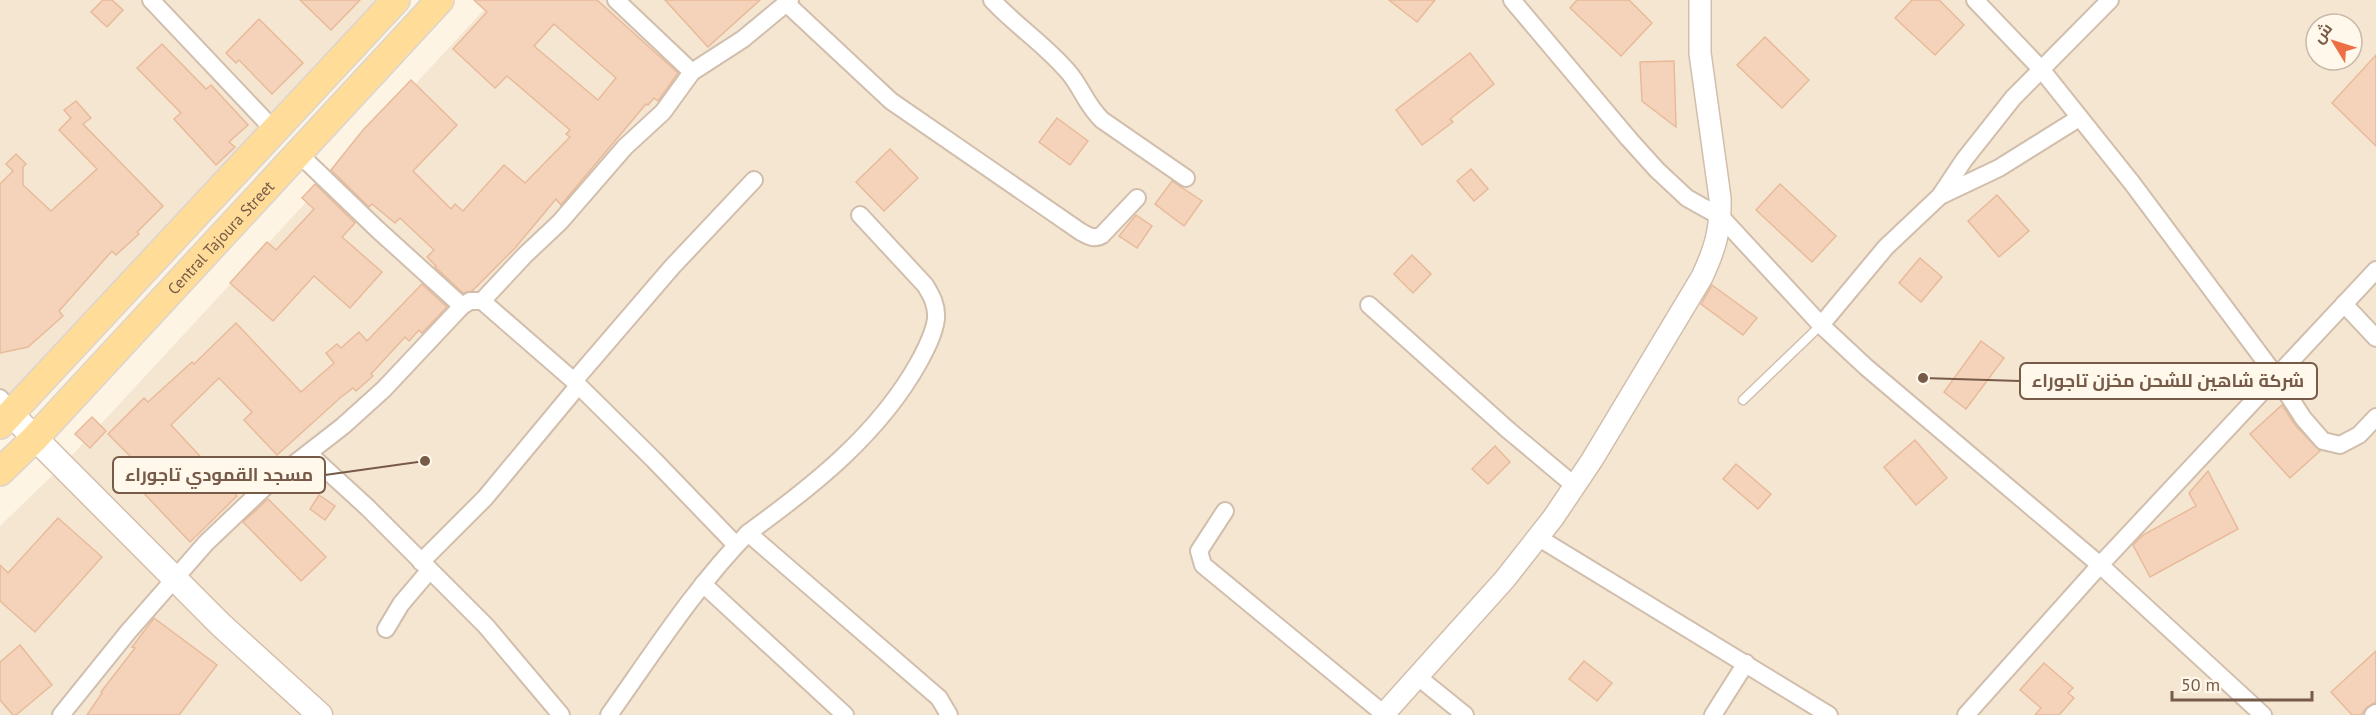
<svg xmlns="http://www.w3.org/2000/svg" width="2376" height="715" font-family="'PT Sans',Cairo,sans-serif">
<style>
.residential{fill:#f5e6d2;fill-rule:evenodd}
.building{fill:#f4d3ba;stroke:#e8ba9a;stroke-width:1.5;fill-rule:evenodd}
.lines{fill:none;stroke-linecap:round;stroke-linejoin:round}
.service-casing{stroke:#d1beac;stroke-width:11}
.minor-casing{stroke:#d1beac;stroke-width:20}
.tertiary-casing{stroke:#d1beac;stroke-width:24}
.secondary-casing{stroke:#d5beaa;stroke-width:27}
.primary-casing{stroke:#dcd4cf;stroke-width:30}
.service{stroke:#fff;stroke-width:8}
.minor{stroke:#fff;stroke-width:16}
.tertiary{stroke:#fff;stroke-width:21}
.secondary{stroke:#fff;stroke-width:24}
.primary{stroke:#fd9;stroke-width:27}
.labels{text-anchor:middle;stroke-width:6;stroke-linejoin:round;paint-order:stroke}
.street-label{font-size:16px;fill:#775a48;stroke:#fff8eb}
.leader{fill:none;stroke:#775a48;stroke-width:2}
.callout-dot{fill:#775a48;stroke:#fff8eb;stroke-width:2}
.callout{fill:#fff8eb;stroke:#775a48;stroke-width:2}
.callout-label{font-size:18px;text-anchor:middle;font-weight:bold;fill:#775a48}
</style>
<rect width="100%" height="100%" fill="#fdf4e4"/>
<g class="residential">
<path d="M0,0H396L0,425Z"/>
<path d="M493,0H2376V715H0V526L63,465ZM2316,24H2352V60H2316Z"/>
</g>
<g class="building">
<path d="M103,0H112L123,10L107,27L91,12Z"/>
<path d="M300,0H360L331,30Z"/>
<path d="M474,0H597L678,73L658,101L654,98L648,105L646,104L561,205L556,199L515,248L472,291L463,293L435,267L436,266L427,257L434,250L400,218L395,223L372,204L369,207L331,170L363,130L411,80L457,125L413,171L451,209L455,204L463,211L504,165L525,183L570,137L566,134L570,130L507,76L495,88L453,49L487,12ZM554,24L616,78L598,100L534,46Z"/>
<path d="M665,0H760L708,47Z"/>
<path d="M1389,0H1435L1417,22Z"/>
<path d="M1577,0H1629L1652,23L1621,56L1570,8Z"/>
<path d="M1912,0H1939L1964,25L1935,55L1895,18Z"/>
<path d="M259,19L303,63L272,94L239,60L236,63L226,53Z"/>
<path d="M1765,37L1809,80L1782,108L1737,65Z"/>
<path d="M162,44L206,89L211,85L248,125L229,142L235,147L216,165L174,119L181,113L137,68Z"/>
<path d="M1470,53L1494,84L1450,119L1453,122L1422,145L1396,110Z"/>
<path d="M2376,55V146L2332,103Z"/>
<path d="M1674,61L1676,127L1642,101L1640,62Z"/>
<path d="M76,101L91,118L83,124L163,206L137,232L139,234L116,255L112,251L59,311L63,316L28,347L0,353V184L13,171L6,164L16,154L26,164L23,167V185L51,211L97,169L59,130L71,118L64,110Z"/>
<path d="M1057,118L1088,141L1070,165L1039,142Z"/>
<path d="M890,149L918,178L884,211L856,182Z"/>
<path d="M1471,169L1488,189L1474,201L1457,181Z"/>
<path d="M1172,181L1202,201L1184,226L1155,204Z"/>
<path d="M315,184L355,223L342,237L382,272L350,308L314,276L273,321L230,283L267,242L276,250L314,209L302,198Z"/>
<path d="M1780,184L1836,236L1812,262L1756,210Z"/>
<path d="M1997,195L2029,231L1999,257L1968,221Z"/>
<path d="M1136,215L1152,226L1137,248L1119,236Z"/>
<path d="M1412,255L1431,274L1413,293L1394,274Z"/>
<path d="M1920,258L1942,277L1921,302L1899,283Z"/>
<path d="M422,284L447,307L422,333L419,330L409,341L405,337L371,374L373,376L356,391L353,388L340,398L277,455L244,420L252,412L219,378L171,425L237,496L190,542L137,486L149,475L108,434L144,398L148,402L192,362L194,364L236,323L301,392L334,363L326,353L337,344L341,348L359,332L367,341Z"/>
<path d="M1712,285L1757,318L1743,335L1701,304Z"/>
<path d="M1981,341L2004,358L1966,409L1944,392Z"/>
<path d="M2282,405L2295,425L2320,451L2290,478L2250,434Z"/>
<path d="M92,417L106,431L90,448L75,434Z"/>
<path d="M1915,440L1947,478L1916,505L1884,467Z"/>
<path d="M1495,446L1510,462L1488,484L1472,469Z"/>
<path d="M1736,464L1771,494L1758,509L1723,479Z"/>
<path d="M2208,471L2238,529L2150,577L2133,545L2143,535L2196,506L2189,493Z"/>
<path d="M319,495L335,506L325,520L310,509Z"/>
<path d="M268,499L326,557L301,581L243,522Z"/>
<path d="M58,518L102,557L35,632L0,601V565L8,573Z"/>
<path d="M154,618L217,665L179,715H87L102,693L101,692L135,648L132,647Z"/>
<path d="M20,645L52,685L16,715H13L0,700V662Z"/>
<path d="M2376,651V702L2367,707L2361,715H2352L2331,692Z"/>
<path d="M1584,661L1612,683L1597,701L1569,679Z"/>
<path d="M2044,663L2073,688L2068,693L2074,698L2059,715H2035L2041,708L2020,690Z"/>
</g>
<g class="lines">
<g class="service-casing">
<path id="service" d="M1743,400L1821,325"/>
</g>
<g class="minor-casing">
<g id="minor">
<path d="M151,0L275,131"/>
<path d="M616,0L692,72"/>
<path d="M992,0C1016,26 1047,46 1070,74C1082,89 1087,106 1102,120L1186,178"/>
<path d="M1512,0L1629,139L1657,170L1687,198L1721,217L1821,325L1866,367L2100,565L2263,715"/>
<path d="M1975,0L2041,69L2132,183L2276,376L2303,418L2323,441L2340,445L2359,435L2376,417"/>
<path d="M786,3L891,101L1081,232C1089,236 1094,240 1102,235L1137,198"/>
<path d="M298,153L377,229L462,306"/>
<path d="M1940,196L1999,168L2079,118"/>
<path d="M482,301L525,255L560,222L625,147L663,112L692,72L743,39L790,0"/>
<path d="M2344,304L2376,338"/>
<path d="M1369,305L1507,429L1575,486"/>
<path d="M1821,325L1886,247L1940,196L1964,160L2013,98L2110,0"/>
<path d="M574,381L672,267L754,180"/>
<path d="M0,398L11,414"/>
<path d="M309,454L368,508L486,626L561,715"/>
<path d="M1225,511L1199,551L1203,565L1384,714"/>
<path d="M748,533L939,698L949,715"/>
<path d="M1539,538L1829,715"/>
<path d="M421,562L485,498L578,386"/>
<path d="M703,584L845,715"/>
<path d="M386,629L401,604L429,571"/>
<path d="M1418,677L1465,715"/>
<path d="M61,715L128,632L206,543L267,485L343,426L384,389L462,306L470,301H482L574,381L654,460L736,545"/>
<path d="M609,715C653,653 695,587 748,533C813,486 879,434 919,362C926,349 934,334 936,319C937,306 932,296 925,285L860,215"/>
<path d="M1713,715L1746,663"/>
<path d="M1966,715L2100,565L2376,270"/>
<path d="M2373,715L2376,713"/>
</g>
</g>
<g class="tertiary-casing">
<path id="tertiary" d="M1383,715L1505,579L1553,518L1592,460L1702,277C1715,249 1721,230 1720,198L1700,53V0"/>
</g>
<g class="secondary-casing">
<path id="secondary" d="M11,414L221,625L320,715"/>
</g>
<g class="primary-casing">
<g id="primary">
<path d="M0,425L396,0"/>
<path id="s1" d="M0,472L35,438L440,0"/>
</g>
</g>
<use href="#service" class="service"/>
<use href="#minor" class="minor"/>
<use href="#tertiary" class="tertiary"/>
<use href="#secondary" class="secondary"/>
<use href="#primary" class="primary"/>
</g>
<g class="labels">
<g class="street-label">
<text dy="6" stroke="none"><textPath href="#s1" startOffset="322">Central Tajoura Street</textPath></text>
</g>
</g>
<path class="leader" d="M1923 378L2020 381M425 461L325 475"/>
<g class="callout-dot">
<circle cx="1923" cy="378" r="6"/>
<circle cx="425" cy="461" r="6"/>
</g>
<g class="callout">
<rect x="2020" y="363" width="297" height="36" rx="6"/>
<rect x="113" y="457" width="212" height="36" rx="6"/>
</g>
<g class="callout-label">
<text x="2168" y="387">شركة شاهين للشحن مخزن تاجوراء</text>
<text x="219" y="481">مسجد القمودي تاجوراء</text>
</g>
<g transform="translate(2334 42) rotate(308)"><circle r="28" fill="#fff8eb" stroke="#c9b9aa" stroke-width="1.5"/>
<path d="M0-4.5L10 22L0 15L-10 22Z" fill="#ed6f43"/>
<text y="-9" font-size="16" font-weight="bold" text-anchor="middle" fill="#775a48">ش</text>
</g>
<path d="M2172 691v9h140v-9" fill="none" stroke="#775a48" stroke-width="3"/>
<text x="2181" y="691" font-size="18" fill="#775a48" stroke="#fff8eb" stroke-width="4.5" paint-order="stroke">50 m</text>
</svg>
